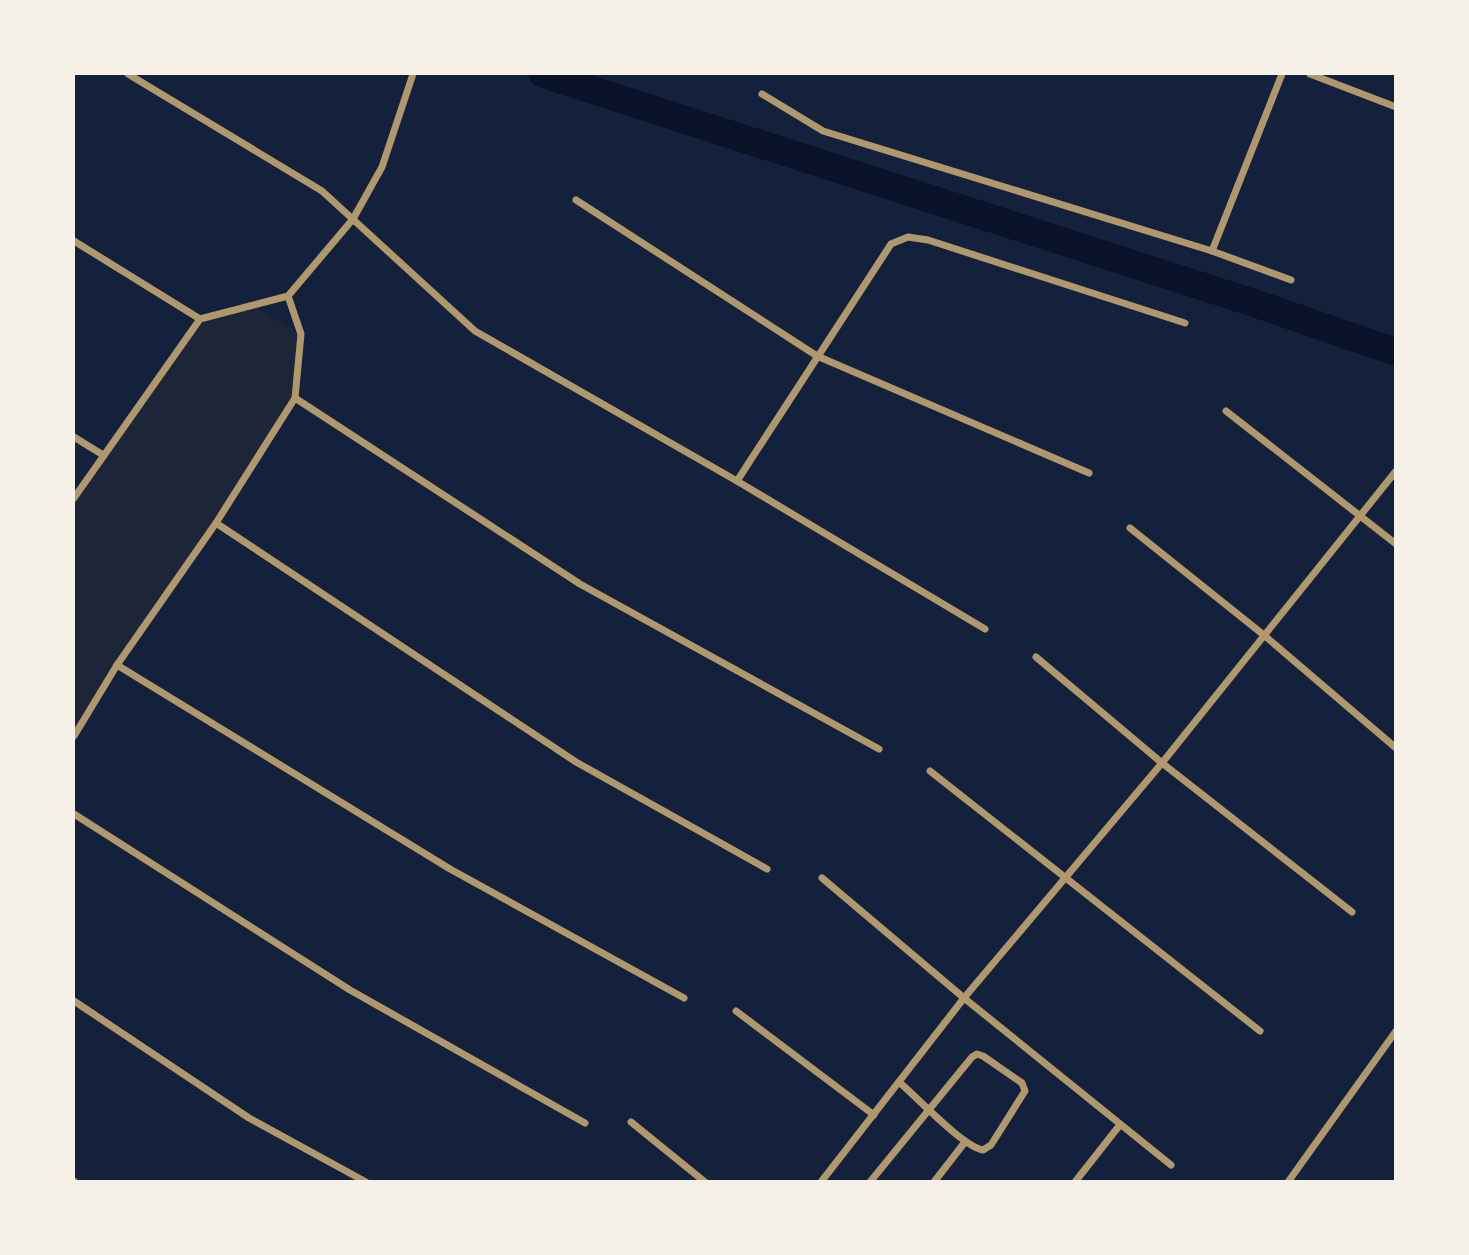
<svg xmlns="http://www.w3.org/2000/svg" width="1469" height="1255" font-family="Roboto,sans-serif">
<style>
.green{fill:#1d2539}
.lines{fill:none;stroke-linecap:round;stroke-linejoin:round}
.canal{stroke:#0b132b;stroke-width:28}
.minor{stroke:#b1986c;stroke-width:7}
</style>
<rect width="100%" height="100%" fill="#14213d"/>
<path class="green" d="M252,305L301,334L295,398L74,736V500L200,319Z"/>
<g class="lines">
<path class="canal" d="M543,74L1254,303L1396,352"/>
<g class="minor">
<path d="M128,74L322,191L475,331L737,481L985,629"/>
<path d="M1310,74L1396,107"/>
<path d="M762,94L823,131L1212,251L1291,280"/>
<path d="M576,200L817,356L1089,473"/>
<path d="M74,241L200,319"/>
<path d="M1212,251L1282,74"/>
<path d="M295,398L580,584L879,749"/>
<path d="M1226,411L1396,544"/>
<path d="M74,437L103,455"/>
<path d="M737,481L891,244L908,237L928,240L1185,323"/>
<path d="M74,498L200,319L288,296L353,219L382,167L413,74"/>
<path d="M216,523L576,762L767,869"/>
<path d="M1130,528L1265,636L1396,748"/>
<path d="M1036,657L1162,763L1352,912"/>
<path d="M117,665L450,869L684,998"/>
<path d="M74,736L117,665L216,523L295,398L301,334L288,296"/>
<path d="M930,771L1260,1031"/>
<path d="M74,814L350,990L585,1123"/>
<path d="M822,878L964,998L1171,1165"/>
<path d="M74,1001L249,1118L366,1182"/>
<path d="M736,1011L874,1115"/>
<path d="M631,1122L705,1182"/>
<path d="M74,1181V1182"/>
<path d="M821,1182L964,998L1162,763L1396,471"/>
<path d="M870,1182L972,1057L977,1054L983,1056L1022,1083L1025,1091L991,1145L983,1150C962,1146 918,1098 899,1082"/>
<path d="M934,1182L965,1142"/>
<path d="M1075,1182L1119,1126"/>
<path d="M1288,1182L1396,1031"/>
</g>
</g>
<rect width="1469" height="1255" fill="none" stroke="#f6f1e7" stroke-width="150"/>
</svg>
